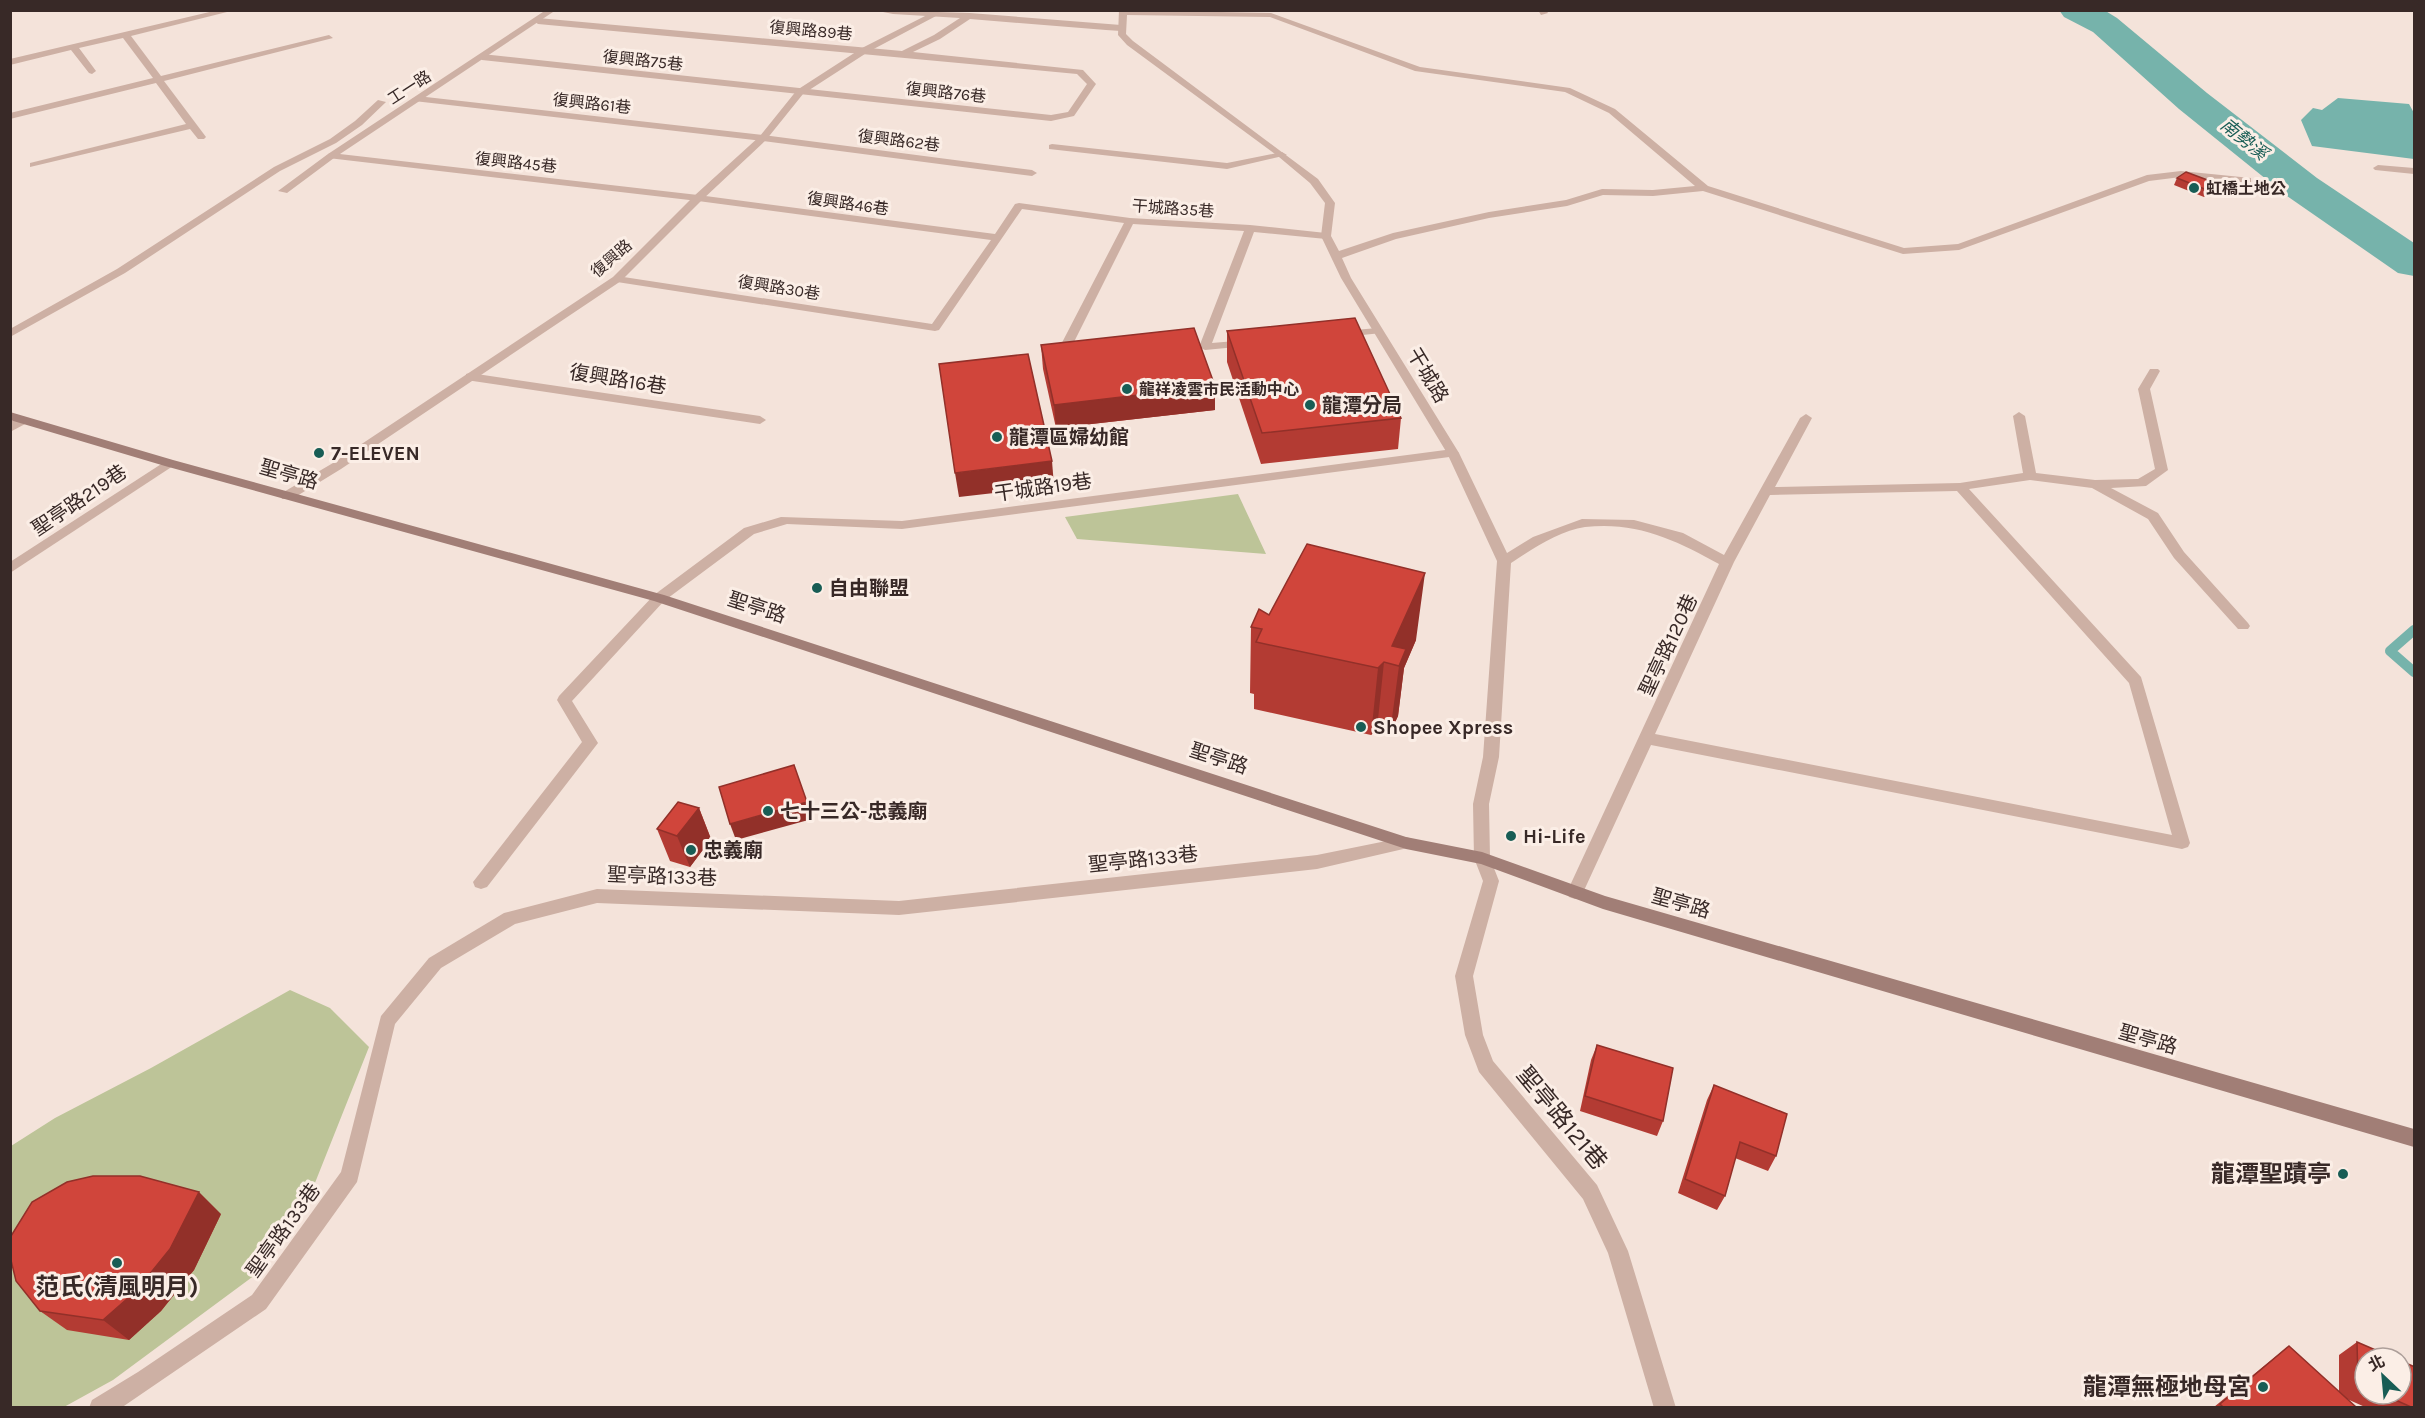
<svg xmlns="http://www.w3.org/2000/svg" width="2425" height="1418" font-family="Karla,'Noto Sans TC',sans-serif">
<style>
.green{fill:#bdc498}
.water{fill:#76b3ab}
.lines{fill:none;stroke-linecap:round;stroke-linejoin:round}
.stream{stroke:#76b3ab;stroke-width:10}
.river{fill:#76b3ab;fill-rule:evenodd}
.lane{fill:#cdb0a4;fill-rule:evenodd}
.street{fill:#cdb0a4;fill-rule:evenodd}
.secondary{fill:#a17e76;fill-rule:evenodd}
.wall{fill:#b33b33}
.shaded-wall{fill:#923029}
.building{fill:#d0453b;stroke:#923029;stroke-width:1.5}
.poi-dot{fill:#185d55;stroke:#fbeee6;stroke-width:2}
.labels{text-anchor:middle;stroke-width:6;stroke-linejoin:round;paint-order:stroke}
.far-street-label{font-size:16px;fill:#382927;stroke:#fbeee6}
.far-poi-label{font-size:16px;font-weight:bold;fill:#382927;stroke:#fbeee6;text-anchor:start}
.far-water-label{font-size:18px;font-style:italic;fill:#185d55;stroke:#fbeee6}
.street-label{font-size:20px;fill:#382927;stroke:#fbeee6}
.poi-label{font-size:20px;font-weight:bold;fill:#382927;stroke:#fbeee6;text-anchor:start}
.near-street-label{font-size:24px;fill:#382927;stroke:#fbeee6}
.near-poi-label{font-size:24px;font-weight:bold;fill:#382927;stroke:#fbeee6;text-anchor:end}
</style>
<rect width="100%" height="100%" fill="#f4e3da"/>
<g class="green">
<path d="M1238,494L1266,554L1077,539L1065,517Z"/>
<path d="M290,990L330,1008L369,1047L303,1213L255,1275L113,1380L64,1407L11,1408V1146L55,1118L151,1068Z"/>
</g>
<path class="water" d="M2338,98L2409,104L2414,113V159L2312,146L2301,120L2313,108L2322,110Z"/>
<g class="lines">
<path class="stream" d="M2414,630L2390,651L2414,672"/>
<path class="river" d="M2059,10H2104L2117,18L2207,93L2317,178L2414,243V276L2398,273L2287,196L2179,109L2093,32L2064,17Z"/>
<g class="lane">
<path d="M218,10H235L131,36L161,76L329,35L333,38L164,81L206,137L204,139H198L190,129L30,167V163L186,124L156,83L10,119V113L153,78L123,38L79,48L96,71L92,74L89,73L71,50L10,65V59Z"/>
<path d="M873,10L970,13L1121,25L1125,28L1121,31L1106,30L970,19L940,39L913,52L1083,70L1096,84L1074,116L1051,121L482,60L478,57L482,54L1051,115L1068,112L1087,84L1077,74L538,24L534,21L538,18L902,51L934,35L960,18L893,14Z"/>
<path d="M1538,10H1546L1548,13L1541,15Z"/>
<path d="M417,96L763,135L1032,170L1037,173L1032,176L763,141L414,101L412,99Z"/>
<path d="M378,100L386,102L362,125L336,143L280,171L125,273L10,337V329L117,269L274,167L330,139L355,121Z"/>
<path d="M1052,144L1227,163L1282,152L1287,155L1227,169L1049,149V145Z"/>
<path d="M331,153L698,195L995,234L1015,204L1019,203L1130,218L1250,225L1326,233L1331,236L1326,239L1254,232L1212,343L1247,340L1253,343L1247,346L1205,350L1199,347L1244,231L1133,224L1065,360L1059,363L1053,360L1124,223L1022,209L939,330L935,331L617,282L612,279L617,276L932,324L991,240L698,201L328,158V154Z"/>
<path d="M1378,328L1382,329V333L1342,337L1336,334L1342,331Z"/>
<path d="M470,373L760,416L766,420L760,424L466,380V374Z"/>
<path d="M23,416L29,420L27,423L10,432V422Z"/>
<path d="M1453,449L1459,453L1457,456L902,529L787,524L754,534L664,601L572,701L598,743L487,887L481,889L475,887L473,882L582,742L557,700L559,696L654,595L744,528L781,517L902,521Z"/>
<path d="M169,459L175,463L173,466L10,573V562Z"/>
<path d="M1406,837L1412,839L1414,843L1412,847L1317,869L899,915L597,903L515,924L441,968L395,1024L357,1182L266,1309L121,1408H89L92,1400L138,1372L252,1295L341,1172L381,1016L429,958L504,913L597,889L899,901L1317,855Z"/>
<path d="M1482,852L1488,853L1499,881L1473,976L1483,1035L1493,1061L1597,1185L1628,1251L1676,1408H1654L1608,1253L1583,1199L1479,1072L1465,1035L1455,976L1483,881L1474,858L1476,853Z"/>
</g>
<g class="street">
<path d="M546,10H556L334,158L287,193L278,191L328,154Z"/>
<path d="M1119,10L1271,13L1420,67L1570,88L1615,109L1708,186L1904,248L1958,244L2147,175L2181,171L2251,178V182L2247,183L2181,177L2149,181L1959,250L1903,254L1703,191L1653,196L1603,195L1567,206L1489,218L1396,239L1342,258L1351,278L1459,453L1507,553L1533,537L1582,519L1634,520L1683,533L1724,555L1800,418L1806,414L1812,418L1775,487L1960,483L2023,473L2013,416L2019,412L2025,416L2036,473L2095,480L2138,479L2155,469L2138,389L2150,369H2158L2160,371L2150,389L2168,470L2146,486L2111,488L2158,513L2184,552L2248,623L2250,626L2248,629H2238L2174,558L2148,519L2092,488L2030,480L1969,489L2141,677L2190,843L2188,847L2182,849L1651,745L1581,897L1575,899L1569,897L1567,892L1719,564C1676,540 1636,521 1585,527C1560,530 1531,550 1511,563L1499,757L1489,804L1490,858L1488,863L1482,864L1476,863L1474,858L1473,804L1483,757L1497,561L1447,453L1341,278L1321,236L1325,203L1310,183L1279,157L1127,45L1118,35ZM1127,15L1270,17L1415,71L1565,92L1609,113L1695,186L1653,190L1602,189L1566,200L1489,212L1393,233L1339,251L1331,236L1335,203L1318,179L1133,41L1126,34ZM1957,491L2129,683L2172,835L1655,734L1734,562L1770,495Z"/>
<path d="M929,14L936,16L868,52L803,94L766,140L702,200L621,281L341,469L292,499H282L281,496L282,493L333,463L613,277L694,196L760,136L797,90L862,48Z"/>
<path d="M2378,165L2414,168V174L2375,170L2373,168Z"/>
</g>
<path class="secondary" d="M10,412L173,460L664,595L1406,837L1482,852L1605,896L2414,1129V1147L1603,909L1481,864L1406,849L654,601L165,466L10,420Z"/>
</g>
<g class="wall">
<path d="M2177,178L2214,191L2204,197L2174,185Z"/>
<path d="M1227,331L1401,418L1398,449L1261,464L1227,362Z"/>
<path d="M1041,345L1215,410L1056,428L1043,369Z"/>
<path d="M1269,615L1416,640L1404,668L1398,716L1390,733L1377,729L1371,735L1254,709V694L1250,693L1251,627Z"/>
<path d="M699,808L711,839L690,867L670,861L657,829Z"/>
<path d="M1597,1045L1663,1121L1657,1136L1580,1111L1591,1060Z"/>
<path d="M1714,1085L1776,1156L1768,1171L1735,1158L1725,1196L1717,1210L1678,1193L1707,1100Z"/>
<path d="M221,1214L194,1270L161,1311L129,1340L67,1330L40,1311Z"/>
<path d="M2357,1342L2365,1358V1394H2401L2415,1407H2365L2347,1399L2356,1407H2214L2264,1366L2289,1346L2339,1392V1355Z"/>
</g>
<g class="shaded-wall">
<path d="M2218,184L2214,191L2204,197L2207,190Z"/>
<path d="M1215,386V410L1056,428L1054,405Z"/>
<path d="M1052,461L1054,486L959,497L955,473Z"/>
<path d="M1425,573L1416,640L1404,668L1398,716L1390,733L1399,666L1392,646Z"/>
<path d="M1384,662L1377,729L1371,735L1378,668Z"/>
<path d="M807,802L812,819L736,840L730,824Z"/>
<path d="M699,808L711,839L690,867L677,836Z"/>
<path d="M199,1192L221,1214L194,1270L161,1311L129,1340L103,1320Z"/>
</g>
<g class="building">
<path d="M2186,172L2218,184L2207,190L2177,178Z"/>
<path d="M1355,318L1401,418L1262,433L1227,331Z"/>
<path d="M1194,328L1215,386L1054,405L1041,345Z"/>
<path d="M1028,354L1052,461L955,473L939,364Z"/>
<path d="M1307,544L1425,573L1392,646L1406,649L1399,666L1384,662L1378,668L1256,642L1262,629L1251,627L1259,609L1269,615Z"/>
<path d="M794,765L807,802L730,824L719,787Z"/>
<path d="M678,802L699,808L677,836L657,829Z"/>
<path d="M1597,1045L1673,1068L1663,1121L1585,1096Z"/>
<path d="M1714,1085L1787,1114L1776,1156L1740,1142L1725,1196L1685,1179Z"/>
<path d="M93,1176H140L199,1192L170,1249L136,1291L103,1320L40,1311L16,1281L10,1256L11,1236L32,1202L67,1182Z"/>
<path d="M2357,1342L2394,1358H2365V1386L2358,1383Z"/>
<path d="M2289,1346L2356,1407H2223L2220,1404Z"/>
<path d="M2401,1361L2415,1367V1407H2411L2382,1394H2401Z"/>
</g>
<g class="poi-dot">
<circle cx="2194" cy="188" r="6"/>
<circle cx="1127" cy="389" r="6"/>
<circle cx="1310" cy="405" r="6"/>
<circle cx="997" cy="437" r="6"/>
<circle cx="319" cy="453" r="6"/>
<circle cx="817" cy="588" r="6"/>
<circle cx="1361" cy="727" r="6"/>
<circle cx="768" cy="811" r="6"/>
<circle cx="1511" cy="836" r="6"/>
<circle cx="691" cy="850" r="6"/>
<circle cx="2343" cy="1174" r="6"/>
<circle cx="117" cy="1263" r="6"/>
<circle cx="2263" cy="1387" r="6"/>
</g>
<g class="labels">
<g class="far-street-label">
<text transform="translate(811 30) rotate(5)" y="6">復興路89巷</text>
<text transform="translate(643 60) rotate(6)" y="6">復興路75巷</text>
<text transform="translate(409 87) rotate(-33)" y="6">工一路</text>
<text transform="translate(946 92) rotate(6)" y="6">復興路76巷</text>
<text transform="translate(592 103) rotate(6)" y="6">復興路61巷</text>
<text transform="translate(899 140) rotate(7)" y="6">復興路62巷</text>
<text transform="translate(516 162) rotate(6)" y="6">復興路45巷</text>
<text transform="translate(848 203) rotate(8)" y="6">復興路46巷</text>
<text transform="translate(1173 208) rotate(4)" y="6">干城路35巷</text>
<text transform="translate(611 258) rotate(-41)" y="6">復興路</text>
<text transform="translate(779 287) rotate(9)" y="6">復興路30巷</text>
</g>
<g class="far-poi-label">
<text x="2206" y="194">虹橋土地公</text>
<text x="1139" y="395">龍祥凌雲市民活動中心</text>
</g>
<g class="far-water-label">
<text transform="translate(2244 139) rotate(39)" y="6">南勢溪</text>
</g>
<g class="street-label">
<text transform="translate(1428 375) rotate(59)" y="7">干城路</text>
<text transform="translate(618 379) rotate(9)" y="7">復興路16巷</text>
<text transform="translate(289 474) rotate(16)" y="7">聖亭路</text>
<text transform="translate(1043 487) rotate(-8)" y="7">干城路19巷</text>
<text transform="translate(79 500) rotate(-34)" y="7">聖亭路219巷</text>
<text transform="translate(757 607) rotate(18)" y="7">聖亭路</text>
<text transform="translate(1668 645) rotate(-65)" y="7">聖亭路120巷</text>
<text transform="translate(1219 758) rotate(18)" y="7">聖亭路</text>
<text transform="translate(1143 859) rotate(-6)" y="7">聖亭路133巷</text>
<text transform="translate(662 876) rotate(2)" y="7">聖亭路133巷</text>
<text transform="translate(1681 903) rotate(16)" y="7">聖亭路</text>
<text transform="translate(2148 1039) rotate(16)" y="7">聖亭路</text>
<text transform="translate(283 1230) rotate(-54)" y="7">聖亭路133巷</text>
</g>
<g class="poi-label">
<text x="1322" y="412">龍潭分局</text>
<text x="1009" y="444">龍潭區婦幼館</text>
<text x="331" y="460">7-ELEVEN</text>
<text x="829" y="595">自由聯盟</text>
<text x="1373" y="734">Shopee Xpress</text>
<text x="780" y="818">七十三公-忠義廟</text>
<text x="1523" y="843">Hi-Life</text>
<text x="703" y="857">忠義廟</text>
</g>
<g class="near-street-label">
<text transform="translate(1562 1118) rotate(50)" y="8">聖亭路121巷</text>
</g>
<g class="near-poi-label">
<text x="2331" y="1182">龍潭聖蹟亭</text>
<text x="117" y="1295" text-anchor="middle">范氏(清風明月)</text>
<text x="2251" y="1395">龍潭無極地母宮</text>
</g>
</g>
<rect width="2425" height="1418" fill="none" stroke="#382927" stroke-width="24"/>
<g transform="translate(2383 1376) rotate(334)"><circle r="28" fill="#fbeee6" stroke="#ad9f9a" stroke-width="1.5"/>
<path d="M0-4.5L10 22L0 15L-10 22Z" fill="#185d55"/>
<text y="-9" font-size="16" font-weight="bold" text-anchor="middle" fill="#382927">北</text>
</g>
</svg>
